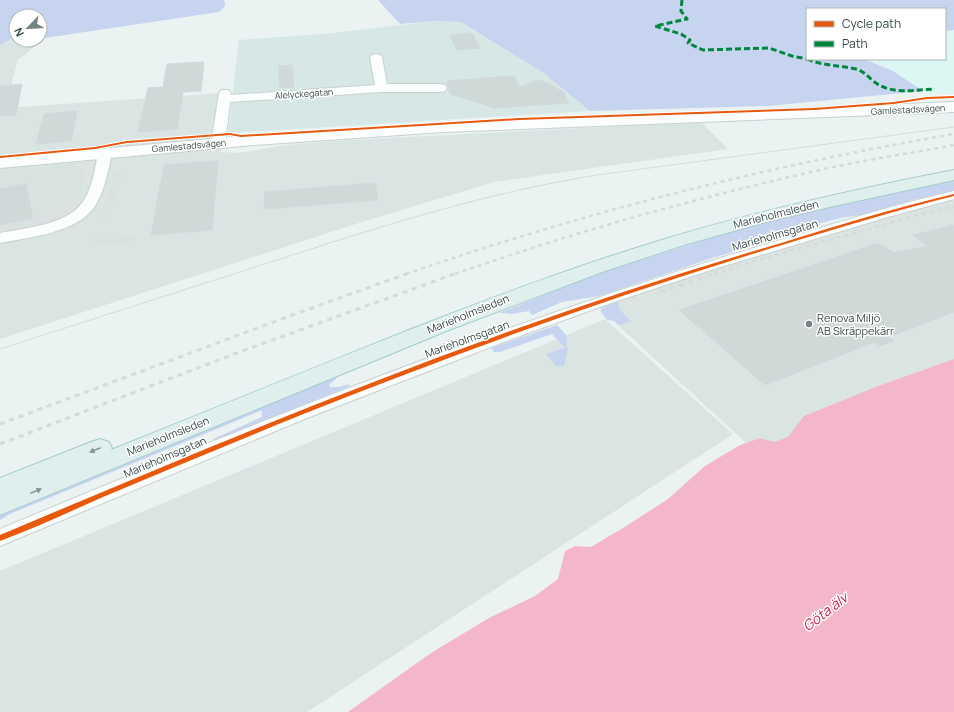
<svg xmlns="http://www.w3.org/2000/svg" width="954" height="712" font-family="Manrope,sans-serif">
<style>
.residential{fill:#d7e7e6}
.commercial{fill:#dcf6f3}
.industrial{fill:#dae5e3}
.green{fill:#c7d4f0}
.parking{fill:#dae1e1}
.water{fill:#f4b6c9}
.building{fill:#cfd9d8;stroke:#d0dada}
.lines{fill:none;stroke-linecap:round;stroke-linejoin:round}
.minor-casing{stroke:#c7d0d0;stroke-width:2}
.tertiary-casing{stroke:#c7d0d0;stroke-width:2}
.trunk-casing{stroke:#a2cdca;stroke-width:2}
.minor{fill:#fcfdfd;fill-rule:evenodd}
.tertiary{fill:#fcfdfd;fill-rule:evenodd}
.trunk{fill:#deefee;fill-rule:evenodd}
.tram{stroke:#d8d9d9;stroke-width:1}
.rail-far1{stroke:#d8d9d9;stroke-width:2.5;stroke-dasharray:4 4;stroke-linecap:butt}
.rail{stroke:#d8d9d9;stroke-width:3;stroke-dasharray:5 5;stroke-linecap:butt}
.quiet{stroke:#00873e;stroke-width:3;stroke-dasharray:6 3;stroke-linecap:butt}
.cycleway-casing{stroke:#fff;stroke-width:2}
.cycleway{fill:#e8590c;fill-rule:evenodd}
.oneway{fill:#819492}
.poi-dot{fill:#748483;stroke:#fff;stroke-width:1.5}
.labels{text-anchor:middle;stroke-width:3;stroke-linejoin:round;paint-order:stroke}
.far-street-label{font-size:9px;fill:#354947;stroke:#fff}
.street-label{font-size:11px;fill:#354947;stroke:#fff}
.poi-label{font-size:11px;fill:#354947;stroke:#fff;text-anchor:start}
.near-water-label{font-size:14px;font-style:italic;fill:#c3214f;stroke:#fff}
</style>
<rect width="100%" height="100%" fill="#eaf2f2"/>
<path class="residential" d="M435,21L461,22L542,72L590,111L228,133L239,40L333,33Z"/>
<path class="commercial" d="M954,30V93H928L923,91L886,67L860,60L846,59H945V31Z"/>
<g class="industrial">
<path d="M15,36L16,40H37L35,46L18,60L5,108L222,93L221,152L239,153L285,145L349,140L701,122L728,149L494,182L359,223L0,339V45Z"/>
<path d="M954,198V359L878,386L804,416L789,437L774,442L760,438L746,443L596,305L716,266Z"/>
<path d="M605,319L733,434L307,712H0V571Z"/>
</g>
<g class="green">
<path d="M0,0H224L225,6L219,12L45,38L40,37V16H16V36L0,45Z"/>
<path d="M378,0H954V30L945,31V9H807V59L866,60L893,71L923,91L768,106L590,111L542,72L461,22L435,21L400,24Z"/>
<path d="M954,180V191L913,200L863,215L845,217L793,230L783,237L709,259L599,296L562,302L532,315L529,311L512,314L499,313L592,276L726,233L784,217Z"/>
<path d="M616,302L619,303V309L631,321L620,325L614,321L607,320L601,312V309Z"/>
<path d="M557,325L567,336L566,347H568L564,366H556L546,354L565,348L552,334L500,352H494L491,348Z"/>
<path d="M335,376L337,378L329,385L331,387H340L348,384L350,386L214,441L213,439L262,417V411H260L10,514L0,520V515Z"/>
</g>
<g class="parking">
<path d="M67,165L77,166L84,171L85,179L77,205L68,213L56,220L40,226L0,235V225L33,218L26,184L0,189V171Z"/>
<path d="M123,171L110,216L102,217L114,172Z"/>
<path d="M136,236L135,242L88,246L90,240Z"/>
</g>
<path class="water" d="M954,359V712H348L431,653L489,618L535,596L558,579L565,551L575,546L591,547L623,528L668,499L705,466L740,445L760,438L774,442L788,437L804,416L878,386Z"/>
<g class="building">
<path d="M472,33L480,48L457,50L450,35Z"/>
<path d="M204,62L201,91L183,92L177,129L138,132L148,88L163,87L167,64Z"/>
<path d="M292,65L294,87L280,88L279,66Z"/>
<path d="M511,76L515,77L519,87L539,80L556,87L554,88L563,91L569,103L495,108L450,94L447,81Z"/>
<path d="M22,84L16,115L0,116V86Z"/>
<path d="M77,111L71,141L36,144L44,114Z"/>
<path d="M218,161L212,230L151,235L164,165Z"/>
<path d="M375,183L378,200L264,209L265,192Z"/>
<path d="M26,184L33,218L0,225V189Z"/>
<path d="M954,225V312L889,337L894,341L880,346L875,342L765,385L679,310L878,243L894,253L928,246L913,235Z"/>
</g>
<g class="lines">
<g class="minor-casing">
<g id="minor">
<path d="M376,54L380,55L382,57L387,84H441L445,85L447,88L445,91L441,92H382L230,102L225,144L223,147H213L211,144L219,93L221,90H229L231,95L375,85L370,57L372,55Z"/>
<path d="M105,149L110,150L112,153C108,171 105,190 95,206C78,233 29,237 0,243V233C25,228 66,225 82,203C92,190 95,169 98,153L100,150Z"/>
<path d="M954,191V199L888,217L714,269L611,303L509,340L307,418L0,546V529C254,423 509,320 773,242C833,224 893,205 954,191Z"/>
</g>
</g>
<g class="tertiary-casing">
<path id="tertiary" d="M954,102V112L444,132L254,145L0,168V158L254,135L444,123Z"/>
</g>
<g class="trunk-casing">
<path id="trunk" d="M954,170V180L834,206L762,223L684,245L605,271L449,330L0,515V478L91,442L100,439L109,442L112,448L111,450C212,409 313,368 414,328C486,300 559,272 633,249C738,215 846,191 954,170Z"/>
</g>
<use href="#minor" class="minor"/>
<use href="#tertiary" class="tertiary"/>
<use href="#trunk" class="trunk"/>
<path class="tram" d="M0,349C90,320 181,291 271,262C378,227 485,193 597,175L954,127"/>
<g class="rail-far1">
<path d="M406,274C585,212 767,166 954,134"/>
<path d="M455,274C577,231 703,196 829,168C870,159 913,153 954,145"/>
<path d="M714,274L754,261L929,212L954,207"/>
</g>
<g class="rail">
<path d="M660,292L717,273"/>
<path d="M0,424L287,317L409,273"/>
<path d="M0,444L234,354L457,273"/>
</g>
<g class="quiet">
<path d="M682,0L681,11L687,19L655,26L681,34L690,40L688,43L703,50L769,48L792,56L807,59"/>
<path d="M807,59C823,66 839,65 856,69C865,71 870,80 879,85C895,94 916,90 934,89"/>
</g>
<g class="cycleway-casing">
<g id="cycleway">
<path d="M954,96V98L927,99L894,104L814,110L519,120L241,137L230,135L127,143L95,149L0,158V156L95,147L127,141L230,133L241,135L519,118L814,108L894,102L927,97Z"/>
<path d="M954,194V196C896,210 839,228 782,245C619,294 459,352 301,415C235,442 169,469 103,497C69,512 35,528 0,541V535C166,465 332,395 502,334C593,301 685,271 778,244C836,226 894,208 954,194Z"/>
</g>
</g>
<use href="#cycleway" class="cycleway"/>
</g>
<defs><path id="oneway-solid" d="M-6-.8H1V-3.2L6.5 0L1 3.2V.8H-6Z"/></defs>
<g class="oneway">
<use href="#oneway-solid" transform="translate(95 450) rotate(158)"/>
<use href="#oneway-solid" transform="translate(36 491) rotate(-22)"/>
</g>
<circle class="poi-dot" cx="809" cy="324" r="4"/>
<g class="labels">
<g class="far-street-label">
<text transform="translate(304 94) rotate(-4)" y="3">Alelyckegatan</text>
<text transform="translate(908 110) rotate(-3)" y="3">Gamlestadsvägen</text>
<text transform="translate(189 146) rotate(-5)" y="3">Gamlestadsvägen</text>
</g>
<g class="street-label">
<text transform="translate(776 214) rotate(-14)" y="4">Marieholmsleden</text>
<text transform="translate(775 235) rotate(-16)" y="4">Marieholmsgatan</text>
<text transform="translate(468 314) rotate(-22)" y="4">Marieholmsleden</text>
<text transform="translate(467 339) rotate(-20)" y="4">Marieholmsgatan</text>
<text transform="translate(168 436) rotate(-22)" y="4">Marieholmsleden</text>
<text transform="translate(165 457) rotate(-23)" y="4">Marieholmsgatan</text>
</g>
<g class="poi-label">
<text x="817" y="322">Renova Miljö<tspan x="817" dy="13">AB Skräppekärr</tspan></text>
</g>
<g class="near-water-label">
<text transform="translate(825 612) rotate(-38)" y="5">Göta älv</text>
</g>
</g>
<rect x="806" y="8" width="140" height="52" fill="#ffffff" stroke="#aeb6b5"/>
<rect x="814" y="21" width="20" height="6" fill="#e8590c" stroke="#aeb6b5"/>
<text x="842" y="28" font-size="12" fill="#354947">Cycle path</text>
<rect x="814" y="41" width="20" height="6" fill="#00873e" stroke="#aeb6b5"/>
<text x="842" y="48" font-size="12" fill="#354947">Path</text>
<g transform="translate(28 28) rotate(245)"><circle r="19" fill="#ffffff" stroke="#aeb6b5"/>
<path d="M0-3L7 15L0 10L-7 15Z" fill="#748483"/>
<text y="-6" font-size="11" font-weight="bold" text-anchor="middle" fill="#354947">N</text>
</g>
</svg>
